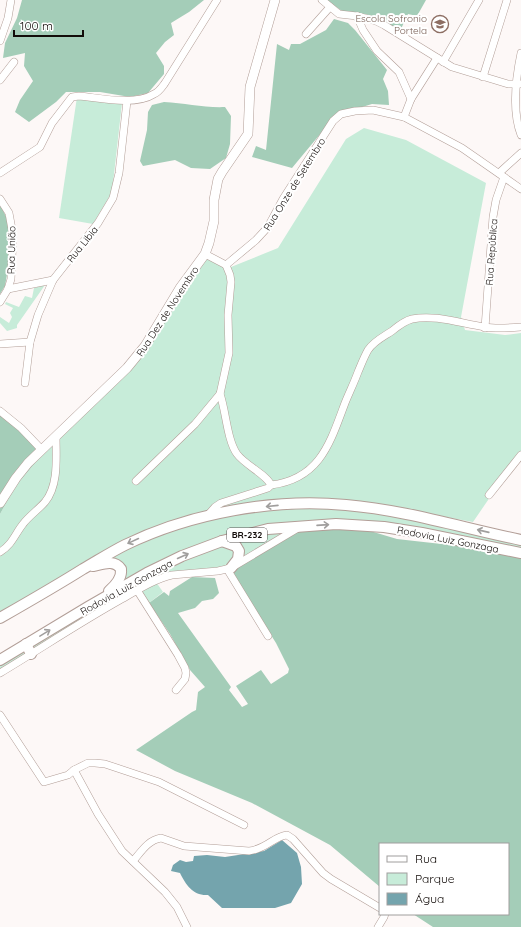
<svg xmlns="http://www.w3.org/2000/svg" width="521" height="927" font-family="Quicksand,sans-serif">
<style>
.green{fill:#c7ecd9}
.forest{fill:#a4cdb8}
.water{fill:#74a4ad}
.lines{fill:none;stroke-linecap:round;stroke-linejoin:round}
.minor-casing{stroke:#b29e97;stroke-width:8}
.major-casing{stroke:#b29e97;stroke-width:10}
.highway-casing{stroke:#b29e97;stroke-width:12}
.minor{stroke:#fff;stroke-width:7}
.major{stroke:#fff;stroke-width:9}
.highway{stroke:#fff;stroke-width:10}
.oneway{stroke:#a09e9d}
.labels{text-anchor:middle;stroke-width:4;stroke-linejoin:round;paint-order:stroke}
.shield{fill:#fff;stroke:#595553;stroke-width:1}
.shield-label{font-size:9px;font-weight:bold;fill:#120c09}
.education-label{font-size:10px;fill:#785e54;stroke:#fff;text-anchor:end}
.street-label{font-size:10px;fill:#120c09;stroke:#fff}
</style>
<rect width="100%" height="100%" fill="#fdf8f7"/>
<g class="green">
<path d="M77,97L122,103L112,192L93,224L59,218Z"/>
<path d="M364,128L406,140L486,183L461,317L465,330L505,335L521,333V452L473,522L370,503L318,498L270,500L190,515L269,506H346L521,539V552L406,529L277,526L222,540L107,594L124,570L97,562L0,615V514L15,487L40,457L161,324L206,257L226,269L278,248L346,139Z"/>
<path d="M45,285L17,325V328L7,331L0,323V317L9,323L12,317L10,313L13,308L5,304L6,302L19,307L25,296L32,298L34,288Z"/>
<path d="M277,528H297L238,561L233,543Z"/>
<path d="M222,543L238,548L229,567L173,572L0,672V663L114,592Z"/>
<path d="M156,582L163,592L149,603L140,591Z"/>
</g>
<g class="forest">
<path d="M22,0H204L189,12L171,23L174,35L165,42L156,53L164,66V74L148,93L130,97L100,92H66L56,102L29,122L15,112L20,100L33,81L24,66L25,53L3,58L5,43L17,18Z"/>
<path d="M326,0H426L417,16L408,14L400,31L369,15L342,11Z"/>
<path d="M334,19L348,23L355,30L387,70L383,79L388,91L389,105L372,104L336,115L292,168L252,157L256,146L266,150L277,44L289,50L291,44H300L326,30Z"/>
<path d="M164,102C185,103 205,108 225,107L231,116L230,144L226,158L210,169L191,168L175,160L143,166L140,161L147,130L148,112L152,105Z"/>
<path d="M0,204L9,223V263L5,286L0,294Z"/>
<path d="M0,415C16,427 33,438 40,457L15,487L0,514Z"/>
<path d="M302,527L360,528L397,539L521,553V927H433L413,914H508V844H380V887L330,845L252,803L175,771L136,750L192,712L196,710L198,692L205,687L190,670L170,634L149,603L164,592L169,596L170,591L192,577L215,578L219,593L213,599L202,601L195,608L178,613L231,687L229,690L242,707L248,704L236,686L261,670L271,684L288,673L289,669L276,643L231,572Z"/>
</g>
<path class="water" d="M282,840L297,853L301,867L302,884L291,903L275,908H222L208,895C193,896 186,885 180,873L171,871L173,865L180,860L186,862L193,861L194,856L207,855L225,857L264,851Z"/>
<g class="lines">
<g class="minor-casing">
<g id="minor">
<path d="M322,0L339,14L357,16L376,21L384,25L452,67L508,84H521"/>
<path d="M357,16L363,30L377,51L399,72L411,99"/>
<path d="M306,34L330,7"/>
<path d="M0,41L8,18L11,0"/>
<path d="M521,53C516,77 512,112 521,135"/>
<path d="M443,62L479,0"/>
<path d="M483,77L507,0"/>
<path d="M0,80L14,62"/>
<path d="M404,117L411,99L437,58"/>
<path d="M0,173L40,147L52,123L72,97L79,96C100,98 135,106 154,94C159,92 162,87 165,83L217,0"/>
<path d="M499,173L521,153"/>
<path d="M0,199L9,213L13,235L11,279L8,289L0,302"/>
<path d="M205,254L226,265"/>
<path d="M8,289L53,280"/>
<path d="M485,328L493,217L496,200L504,177"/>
<path d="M0,344L30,342"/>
<path d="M25,383L30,342L38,315L53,280L98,223L113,198L119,173L127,101"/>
<path d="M0,411L21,428L42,450"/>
<path d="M136,481L195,424L220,394L229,353L228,315L231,282L230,275L226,265L256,240L268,227L283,199L333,121L341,114L355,111L373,110L404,117L462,148L521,189"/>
<path d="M271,485C320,479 330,443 345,403C349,393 354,383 358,372C361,365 364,357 368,350C374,341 383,337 392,331C398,326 404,321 412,319C436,314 462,324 485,327C496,329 509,328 521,327"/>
<path d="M489,495L521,455"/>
<path d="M208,515L215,507L221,503L268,488L271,485C267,475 245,465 237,454C227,440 226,411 220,394"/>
<path d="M0,552C12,545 15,534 23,524C29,516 38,510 45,502C59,485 56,457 56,436"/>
<path d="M227,569L268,636"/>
<path d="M137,590L178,655L185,668L186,673L185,679L176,690"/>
<path d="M0,673C40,649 79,623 120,600C136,591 154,579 172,575L218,571L231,568L298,528"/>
<path d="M0,715L44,782L68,775L74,770L88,763H95L105,764L159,782L244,825"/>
<path d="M74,770L98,814L122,851L165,892L177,907L187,927"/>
<path d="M133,861C141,852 148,840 161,838L184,846L249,851C267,849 274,836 287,835L293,839L323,873L331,879L380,908"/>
<path d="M378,927L384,917L385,914"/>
</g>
</g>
<g class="major-casing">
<path id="major" d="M0,503L16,478L28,463L127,368L145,346L180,288L205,254L209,243L214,221V200L218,179L222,172L248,134L250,87L275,0"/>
</g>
<g class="highway-casing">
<g id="highway">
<path d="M222,541L236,546L239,551L238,559L231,568"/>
<path d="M93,566C103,564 114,559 121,569C122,578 116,585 109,591"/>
<path d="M0,618C28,602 56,586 83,569C97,561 111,552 125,545C191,513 274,498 346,505C405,510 463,528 521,540"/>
<path d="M26,644L31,654"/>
<path d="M0,660L88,607L147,573L182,556L222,541L268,529L336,524L384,527L422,533L521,553"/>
</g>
</g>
<use href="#minor" class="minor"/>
<use href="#major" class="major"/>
<use href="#highway" class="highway"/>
</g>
<defs><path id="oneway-shaft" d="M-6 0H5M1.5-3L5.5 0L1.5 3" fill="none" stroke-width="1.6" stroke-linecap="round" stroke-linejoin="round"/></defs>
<g class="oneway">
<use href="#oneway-shaft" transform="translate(272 506) rotate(174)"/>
<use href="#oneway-shaft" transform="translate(323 525) rotate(-4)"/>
<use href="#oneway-shaft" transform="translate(483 531) rotate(-167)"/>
<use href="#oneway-shaft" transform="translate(133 541) rotate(155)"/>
<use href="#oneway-shaft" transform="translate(183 556) rotate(-24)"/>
<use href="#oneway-shaft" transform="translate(45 633) rotate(-31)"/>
</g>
<defs>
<g id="school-ring" transform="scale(0.9)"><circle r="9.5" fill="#fff" stroke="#8d6e63" stroke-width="1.5"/><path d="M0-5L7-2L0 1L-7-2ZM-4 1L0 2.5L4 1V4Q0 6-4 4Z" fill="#8d6e63"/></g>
</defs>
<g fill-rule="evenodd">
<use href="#school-ring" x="440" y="24"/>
</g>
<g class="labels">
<rect class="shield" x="227" y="528" width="40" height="14" rx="3"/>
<g class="shield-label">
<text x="247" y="538">BR-232</text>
</g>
<g class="education-label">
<text x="427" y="22">Escola Sofronio<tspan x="427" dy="12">Portela</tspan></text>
</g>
<g class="street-label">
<text transform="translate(294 184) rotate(-58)" y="4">Rua Onze de Setembro</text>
<text transform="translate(82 244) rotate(-51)" y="4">Rua Libia</text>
<text transform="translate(11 250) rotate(-89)" y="4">Rua União</text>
<text transform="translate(491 252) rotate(-86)" y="4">Rua República</text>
<text transform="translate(167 311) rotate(-57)" y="4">Rua Dez de Novembro</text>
<text transform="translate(448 539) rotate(11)" y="4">Rodovia Luiz Gonzaga</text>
<text transform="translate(126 587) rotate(-29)" y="4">Rodovia Luiz Gonzaga</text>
</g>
</g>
<rect x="379" y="843" width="130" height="72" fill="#ffffff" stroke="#a09e9d"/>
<rect x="387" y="856" width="20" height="6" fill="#ffffff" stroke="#a09e9d"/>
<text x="415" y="863" font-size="12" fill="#120c09">Rua</text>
<rect x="387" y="873" width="20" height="12" fill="#c7ecd9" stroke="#a09e9d"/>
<text x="415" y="883" font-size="12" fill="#120c09">Parque</text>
<rect x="387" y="893" width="20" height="12" fill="#74a4ad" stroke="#a09e9d"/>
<text x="415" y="903" font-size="12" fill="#120c09">Água</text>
<path d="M14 30v6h69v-6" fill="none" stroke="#120c09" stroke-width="2"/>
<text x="20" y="30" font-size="12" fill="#120c09" stroke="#ffffff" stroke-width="3" paint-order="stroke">100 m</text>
</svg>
